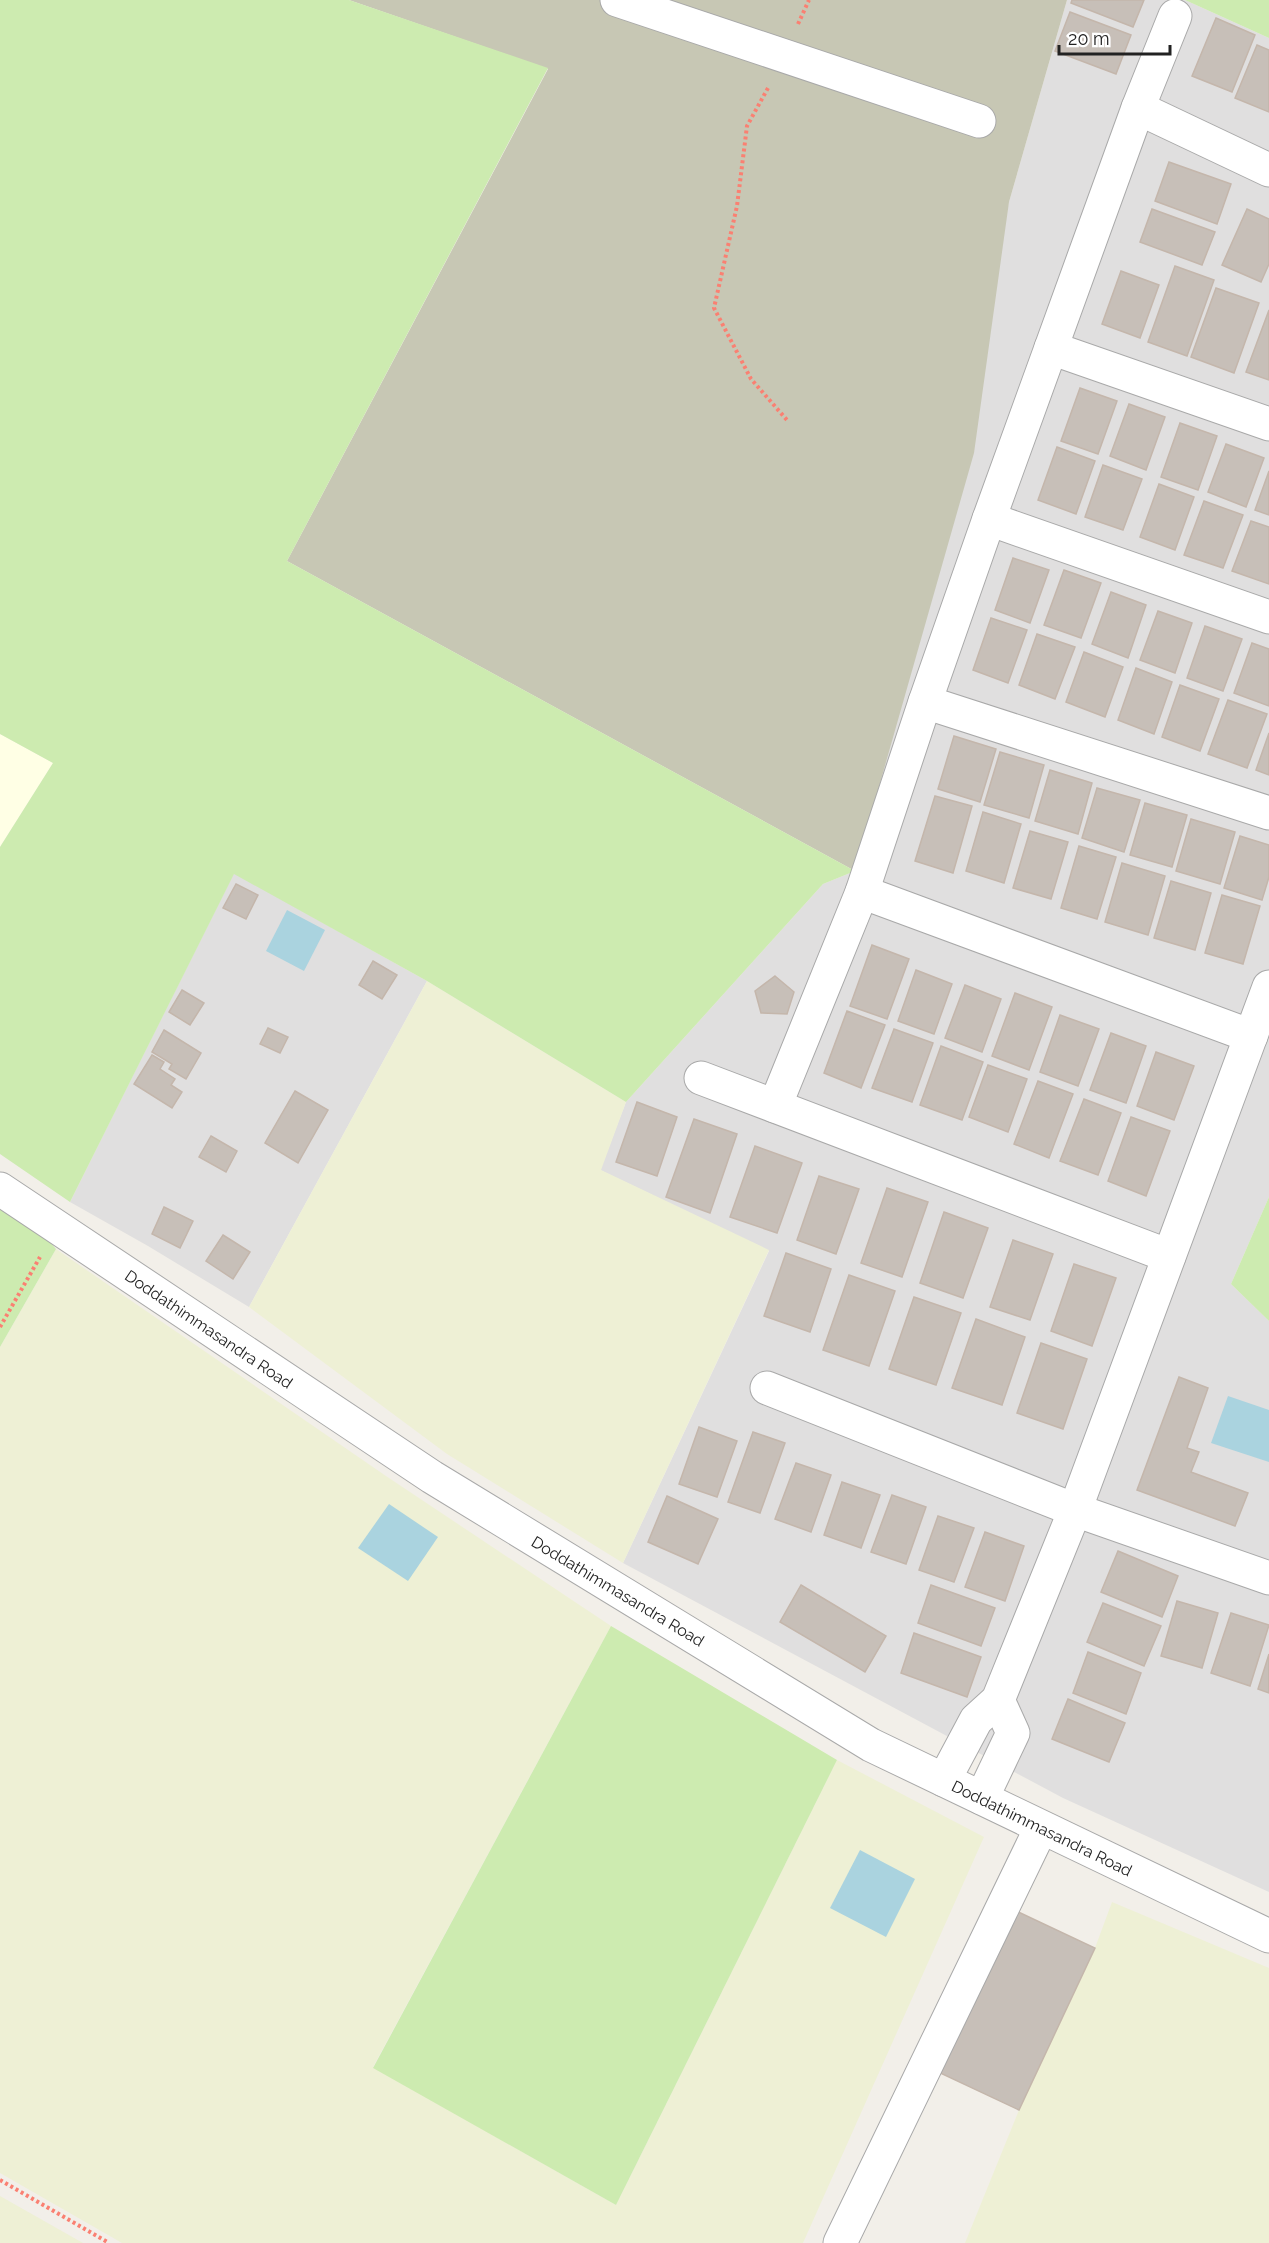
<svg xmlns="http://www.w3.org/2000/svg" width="1269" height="2243" font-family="Raleway,sans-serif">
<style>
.residential{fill:#e0dfdf}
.education{fill:#ffffe5}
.construction{fill:#c7c7b4}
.farmland{fill:#eef0d5}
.grass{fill:#cdebb0}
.water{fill:#aad3df}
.building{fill:#c7bfb8;stroke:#c4b6ab;stroke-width:1.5}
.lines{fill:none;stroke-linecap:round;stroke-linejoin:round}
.minor-casing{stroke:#a9a9a9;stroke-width:35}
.path{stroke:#fa8072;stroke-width:4;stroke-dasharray:3 3;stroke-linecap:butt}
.minor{stroke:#fff;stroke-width:33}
.labels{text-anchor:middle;stroke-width:5;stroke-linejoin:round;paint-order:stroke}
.street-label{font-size:16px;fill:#222;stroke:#fff}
</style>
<rect width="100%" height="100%" fill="#f2efe9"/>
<g class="residential">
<path d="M1067,0H1185L1269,38V1197L1231,1284L1269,1321V1892L1063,1798L623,1563L769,1251L600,1170L626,1102L823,884L855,871L1009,202Z"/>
<path d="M234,873L427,981L249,1307L148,1246L70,1202Z"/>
</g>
<path class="education" d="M0,734L53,763L0,847Z"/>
<path class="construction" d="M349,0H1067L1009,202L974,453L855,871L287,561L548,69Z"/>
<g class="farmland">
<path d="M427,981L626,1102L601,1170L769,1250L623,1563L447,1454L249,1307Z"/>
<path d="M56,1249L386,1476L611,1626L373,2067L616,2205L837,1760L984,1837L803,2243H122L0,2173V1347Z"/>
<path d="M1112,1902L1269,1968V2243H965L1019,2110L1095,1948Z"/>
<path d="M0,2196L83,2243H0Z"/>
</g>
<g class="grass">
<path d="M0,0H349L548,68L287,561L855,871L823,884L626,1102L427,981L234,874L70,1202L0,1154V847L53,763L0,734Z"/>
<path d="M1185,0H1269V38Z"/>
<path d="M1269,1197V1321L1231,1284Z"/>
<path d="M0,1204L36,1226L56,1249L0,1347Z"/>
<path d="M611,1626L837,1760L616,2205L373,2068Z"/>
</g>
<g class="water">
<path d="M287,910L325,930L304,971L266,951Z"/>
<path d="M1228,1396L1269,1410V1462L1211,1443Z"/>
<path d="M389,1504L438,1537L408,1581L358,1548Z"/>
<path d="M860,1850L915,1879L886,1937L830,1908Z"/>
</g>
<g class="building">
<path d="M1072,0H1144L1133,27L1071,3Z"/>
<path d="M1070,12L1131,35L1116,74L1055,51Z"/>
<path d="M1216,18L1255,35L1232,92L1192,76Z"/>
<path d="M1257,45L1269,50V112L1235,98Z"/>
<path d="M1169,162L1231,184L1217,224L1155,201Z"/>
<path d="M1152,209L1215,232L1202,265L1140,242Z"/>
<path d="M1247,209L1269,219V264L1261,282L1222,265Z"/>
<path d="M1175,266L1214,280L1187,356L1148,342Z"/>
<path d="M1121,271L1159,285L1140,338L1102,324Z"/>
<path d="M1216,288L1259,303L1234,373L1191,357Z"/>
<path d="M1269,310V380L1246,372Z"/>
<path d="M1080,388L1117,401L1098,454L1061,441Z"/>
<path d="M1129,404L1165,417L1146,470L1110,456Z"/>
<path d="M1180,423L1217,436L1198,490L1161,477Z"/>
<path d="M1226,444L1264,458L1246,507L1208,492Z"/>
<path d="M1057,447L1095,461L1076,514L1038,500Z"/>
<path d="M1103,465L1142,479L1123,530L1085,517Z"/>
<path d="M1269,471V515L1255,510Z"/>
<path d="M1159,484L1194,497L1175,550L1140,537Z"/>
<path d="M1204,501L1243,515L1223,568L1184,555Z"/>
<path d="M1251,521L1269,527V584L1232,571Z"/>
<path d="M1013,558L1049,570L1030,623L995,610Z"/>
<path d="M1064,570L1101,583L1081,638L1044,625Z"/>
<path d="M1111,592L1146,605L1128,658L1092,644Z"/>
<path d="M1158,611L1192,623L1175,673L1140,660Z"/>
<path d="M991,618L1027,630L1008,683L973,670Z"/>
<path d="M1205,626L1242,639L1223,691L1187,678Z"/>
<path d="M1037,634L1075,647L1055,699L1019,685Z"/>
<path d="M1252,643L1269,649V706L1234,693Z"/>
<path d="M1084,652L1123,667L1105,717L1066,702Z"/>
<path d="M1136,668L1172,682L1154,734L1118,720Z"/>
<path d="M1180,685L1219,699L1200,751L1162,737Z"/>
<path d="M1228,700L1267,714L1247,768L1208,754Z"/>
<path d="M1269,733V775L1256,770Z"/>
<path d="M954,736L996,749L980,802L938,789Z"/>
<path d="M1000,752L1044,765L1029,818L984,805Z"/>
<path d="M1050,770L1092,783L1078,834L1035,821Z"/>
<path d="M1097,788L1140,800L1124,852L1082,838Z"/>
<path d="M935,796L972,806L953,873L915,861Z"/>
<path d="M1145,803L1187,815L1172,867L1130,855Z"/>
<path d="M983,812L1021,824L1004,883L966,871Z"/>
<path d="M1191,819L1235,832L1220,884L1176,871Z"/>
<path d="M1030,831L1068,842L1051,899L1013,888Z"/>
<path d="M1240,836L1269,845V877L1262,900L1224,888Z"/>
<path d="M1079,846L1116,857L1097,919L1061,908Z"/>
<path d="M1122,863L1165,876L1148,935L1105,922Z"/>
<path d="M1171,881L1211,893L1195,950L1154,938Z"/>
<path d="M236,884L258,895L246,919L223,908Z"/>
<path d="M1222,895L1260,906L1243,964L1205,953Z"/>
<path d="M872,945L909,959L887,1019L850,1006Z"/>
<path d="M373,961L397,975L382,999L359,985Z"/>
<path d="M916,970L952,984L934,1034L898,1021Z"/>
<path d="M775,976L794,992L787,1014L761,1013L755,991Z"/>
<path d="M965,985L1001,999L982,1052L945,1038Z"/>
<path d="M182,990L204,1003L190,1025L169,1012Z"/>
<path d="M1015,993L1052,1007L1029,1070L992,1056Z"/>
<path d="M847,1011L885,1025L861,1088L824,1073Z"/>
<path d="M1060,1015L1099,1029L1078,1086L1040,1072Z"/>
<path d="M268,1028L288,1037L280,1053L260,1044Z"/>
<path d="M894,1029L933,1043L912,1102L872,1088Z"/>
<path d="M164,1030L201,1053L186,1079L169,1069L172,1064L152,1052Z"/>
<path d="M1111,1033L1146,1046L1126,1103L1090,1090Z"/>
<path d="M941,1046L983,1062L962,1120L920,1105Z"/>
<path d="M1156,1052L1194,1066L1174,1120L1137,1106Z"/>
<path d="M152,1055L164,1062L160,1069L175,1079L171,1085L182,1092L172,1108L134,1084Z"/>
<path d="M988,1065L1027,1079L1008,1132L969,1117Z"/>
<path d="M1038,1081L1073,1094L1049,1158L1014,1144Z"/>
<path d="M295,1091L328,1110L298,1163L265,1143Z"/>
<path d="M1084,1099L1121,1113L1098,1175L1060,1161Z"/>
<path d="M637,1102L677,1117L657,1176L616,1162Z"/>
<path d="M1131,1117L1170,1131L1146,1196L1108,1181Z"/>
<path d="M694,1119L737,1134L710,1213L666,1197Z"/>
<path d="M211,1136L237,1151L226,1172L199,1157Z"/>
<path d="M755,1146L802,1163L777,1233L730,1217Z"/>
<path d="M819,1176L859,1189L836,1254L797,1240Z"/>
<path d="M887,1188L928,1202L902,1277L861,1263Z"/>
<path d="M164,1207L193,1221L180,1248L152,1234Z"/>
<path d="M944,1212L988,1228L963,1298L920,1283Z"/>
<path d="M223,1235L250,1252L233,1279L206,1261Z"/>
<path d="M1013,1240L1053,1254L1030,1320L990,1307Z"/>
<path d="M786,1253L831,1269L810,1332L764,1316Z"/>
<path d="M1074,1264L1116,1278L1092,1346L1051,1331Z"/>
<path d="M849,1275L895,1291L869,1366L823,1350Z"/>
<path d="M914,1297L961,1313L936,1385L889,1369Z"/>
<path d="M976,1319L1025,1337L1002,1405L952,1388Z"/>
<path d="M1041,1343L1087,1359L1063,1429L1017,1413Z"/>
<path d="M1179,1377L1208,1388L1187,1448L1199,1452L1191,1472L1248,1493L1235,1526L1137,1490Z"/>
<path d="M699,1427L737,1441L717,1497L679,1484Z"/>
<path d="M753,1432L785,1443L760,1513L728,1502Z"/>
<path d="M796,1463L831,1475L811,1532L775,1519Z"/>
<path d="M842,1482L880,1495L861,1548L824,1535Z"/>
<path d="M892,1495L926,1507L906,1564L871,1552Z"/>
<path d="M667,1496L718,1519L698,1564L648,1542Z"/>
<path d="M938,1516L974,1528L954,1582L919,1570Z"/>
<path d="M985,1532L1024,1546L1005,1601L965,1587Z"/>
<path d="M1118,1551L1178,1576L1162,1617L1101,1592Z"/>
<path d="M801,1585L886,1636L865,1672L780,1622Z"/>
<path d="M931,1585L995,1608L981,1646L918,1623Z"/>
<path d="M1177,1601L1218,1613L1202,1668L1161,1656Z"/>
<path d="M1103,1603L1161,1626L1144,1666L1087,1642Z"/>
<path d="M1231,1613L1269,1625L1250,1686L1211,1673Z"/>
<path d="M914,1633L981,1657L967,1697L901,1673Z"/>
<path d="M1088,1652L1141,1673L1126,1714L1073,1693Z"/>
<path d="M1269,1654V1693L1258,1689Z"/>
<path d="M1068,1699L1125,1723L1109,1762L1052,1739Z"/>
<path d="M1014,1910L1095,1948L1019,2110L938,2072Z"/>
</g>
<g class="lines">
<g class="minor-casing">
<g id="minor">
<path d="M617,0L979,121"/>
<path d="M1138,108L1269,170"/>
<path d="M1051,348L1269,424"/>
<path d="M989,519L1269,617"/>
<path d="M925,702L1269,813"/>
<path d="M862,892L1251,1036"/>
<path d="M701,1078L1169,1256"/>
<path d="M775,1106L862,892L925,702L989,519L1138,108L1175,16"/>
<path d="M0,1189L432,1477L871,1745L1269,1936"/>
<path d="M767,1388L1075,1510L1269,1578"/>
<path d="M944,1780L976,1720L998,1700L1075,1510L1269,987"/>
<path d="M982,1798L1013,1733L998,1700"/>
<path d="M840,2243L1041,1828"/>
</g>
</g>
<g class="path">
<path d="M798,24L809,0"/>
<path d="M768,88L747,126L737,206L714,308L751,379L787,420"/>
<path d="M0,1327L40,1257"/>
<path d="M0,2180L109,2243"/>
</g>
<use href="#minor" class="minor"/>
</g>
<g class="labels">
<g class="street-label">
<text transform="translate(209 1329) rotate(34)" y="6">Doddathimmasandra Road</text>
<text transform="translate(618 1591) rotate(31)" y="6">Doddathimmasandra Road</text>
<text transform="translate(1042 1828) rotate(26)" y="6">Doddathimmasandra Road</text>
</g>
</g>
<path d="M1059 45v9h111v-9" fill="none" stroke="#222222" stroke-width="3"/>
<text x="1068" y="45" font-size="18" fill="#222222" stroke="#ffffff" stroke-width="4.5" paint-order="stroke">20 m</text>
</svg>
